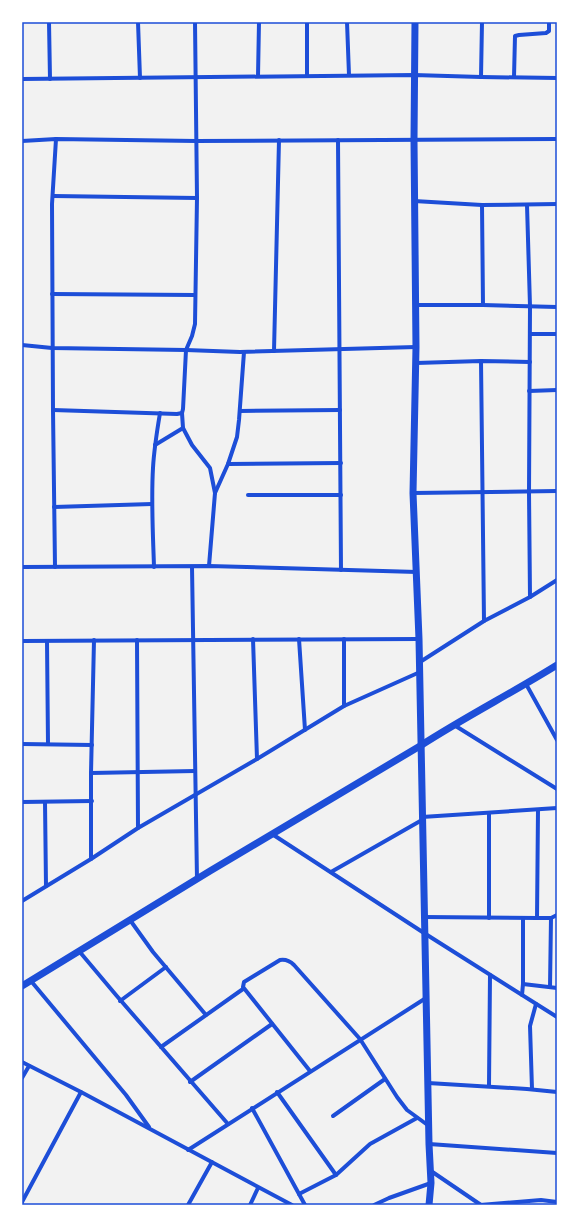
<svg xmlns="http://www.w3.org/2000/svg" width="579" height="1227" font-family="Roboto,sans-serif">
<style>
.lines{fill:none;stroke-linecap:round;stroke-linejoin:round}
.minor{stroke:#1d4ed8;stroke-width:4}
.tertiary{stroke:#1d4ed8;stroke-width:7}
.neatline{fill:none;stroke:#1d4ed8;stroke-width:1.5}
</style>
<rect width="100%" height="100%" fill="#f2f2f2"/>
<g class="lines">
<g class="minor">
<path d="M49,22L50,79"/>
<path d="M138,22L140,78"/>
<path d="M195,22L197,198L195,324L192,336L186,350L183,409L182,413L183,428L192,445L210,468L215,493"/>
<path d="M307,22V76"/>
<path d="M347,22L349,75"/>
<path d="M258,76L259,22"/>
<path d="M481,77L482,22"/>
<path d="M514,77L515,36L519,35L546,33L549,31V22"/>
<path d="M22,79L414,75L481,77L557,78"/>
<path d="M338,140L341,570"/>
<path d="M22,141L56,139L196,141L557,139"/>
<path d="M53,196L197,198"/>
<path d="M414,201L482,205L557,204"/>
<path d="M482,205L483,305"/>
<path d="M527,205L530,306L529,492L530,597"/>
<path d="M52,294L195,295"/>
<path d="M415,305H483L557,307"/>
<path d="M530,334H557"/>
<path d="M22,345L52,348L186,350L240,352L416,347"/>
<path d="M274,351L279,140"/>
<path d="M481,361L484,621"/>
<path d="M416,363L481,361L530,362"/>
<path d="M529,391L557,390"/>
<path d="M53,410L177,414L182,413"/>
<path d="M240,411L340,410"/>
<path d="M155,445L183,428"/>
<path d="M228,464L341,463"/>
<path d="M413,493L557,491"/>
<path d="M248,495H341"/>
<path d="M54,507L152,504"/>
<path d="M209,566L215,493L228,464L237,437L239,420L244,352"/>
<path d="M22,567L209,566L417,572"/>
<path d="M55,567L53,410L52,204L56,139"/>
<path d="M154,567C153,534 151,501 153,468C154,449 157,431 160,413"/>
<path d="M192,567L197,879"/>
<path d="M253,639L257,759"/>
<path d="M299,639L305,730"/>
<path d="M137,640L138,828"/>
<path d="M22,641L419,639"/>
<path d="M47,641L48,744"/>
<path d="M420,662L484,621L530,597L557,580"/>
<path d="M526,684L557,740"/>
<path d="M344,706V639"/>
<path d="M454,725L557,789"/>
<path d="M22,744L92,745"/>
<path d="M91,773L195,771"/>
<path d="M22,802L92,801"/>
<path d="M45,802L46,886"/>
<path d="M489,813V918"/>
<path d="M422,817L557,808"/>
<path d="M272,834L424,933L557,1017"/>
<path d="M91,859V773L94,640"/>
<path d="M331,872L422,820"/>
<path d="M22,901L91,859L138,828L257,759L344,706L420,672"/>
<path d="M424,917L537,918H551L557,915"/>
<path d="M537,918L538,810"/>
<path d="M130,920L153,952L206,1015"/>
<path d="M79,951L116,995L228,1124"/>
<path d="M31,981L126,1095L149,1127"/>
<path d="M523,984L557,988"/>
<path d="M550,987L551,918"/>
<path d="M522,995L523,984V918"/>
<path d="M120,1001L166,967"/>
<path d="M161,1047L243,989"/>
<path d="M22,1062L81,1092L292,1205"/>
<path d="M310,1071L243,987L244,982L280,960C286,959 290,961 294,965L360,1039L397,1097L407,1110L429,1126"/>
<path d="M22,1078L29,1066"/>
<path d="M190,1082L272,1024"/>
<path d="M428,1083L527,1089L557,1092"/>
<path d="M489,1086L490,975"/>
<path d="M532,1089L530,1026L536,1004"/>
<path d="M277,1092L336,1175"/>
<path d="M252,1108L305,1205"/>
<path d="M333,1116L385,1079"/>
<path d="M429,1144L557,1153"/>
<path d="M188,1150L426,998"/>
<path d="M431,1171L481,1205"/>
<path d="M299,1194L336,1175L370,1144L417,1118"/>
<path d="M22,1202L81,1092"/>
<path d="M188,1205L212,1162"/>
<path d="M250,1205L258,1188"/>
<path d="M374,1205L389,1198L431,1183"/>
<path d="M480,1205L541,1200L557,1202"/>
</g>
<g class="tertiary">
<path d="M415,22L414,140L416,347L413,493L419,639L429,1144L431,1183L429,1205"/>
<path d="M22,986L210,871L420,746C465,717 512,693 557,665"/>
</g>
</g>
<rect width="579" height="1227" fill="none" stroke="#ffffff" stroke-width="46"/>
<rect x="23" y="23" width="533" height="1181" class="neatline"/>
</svg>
